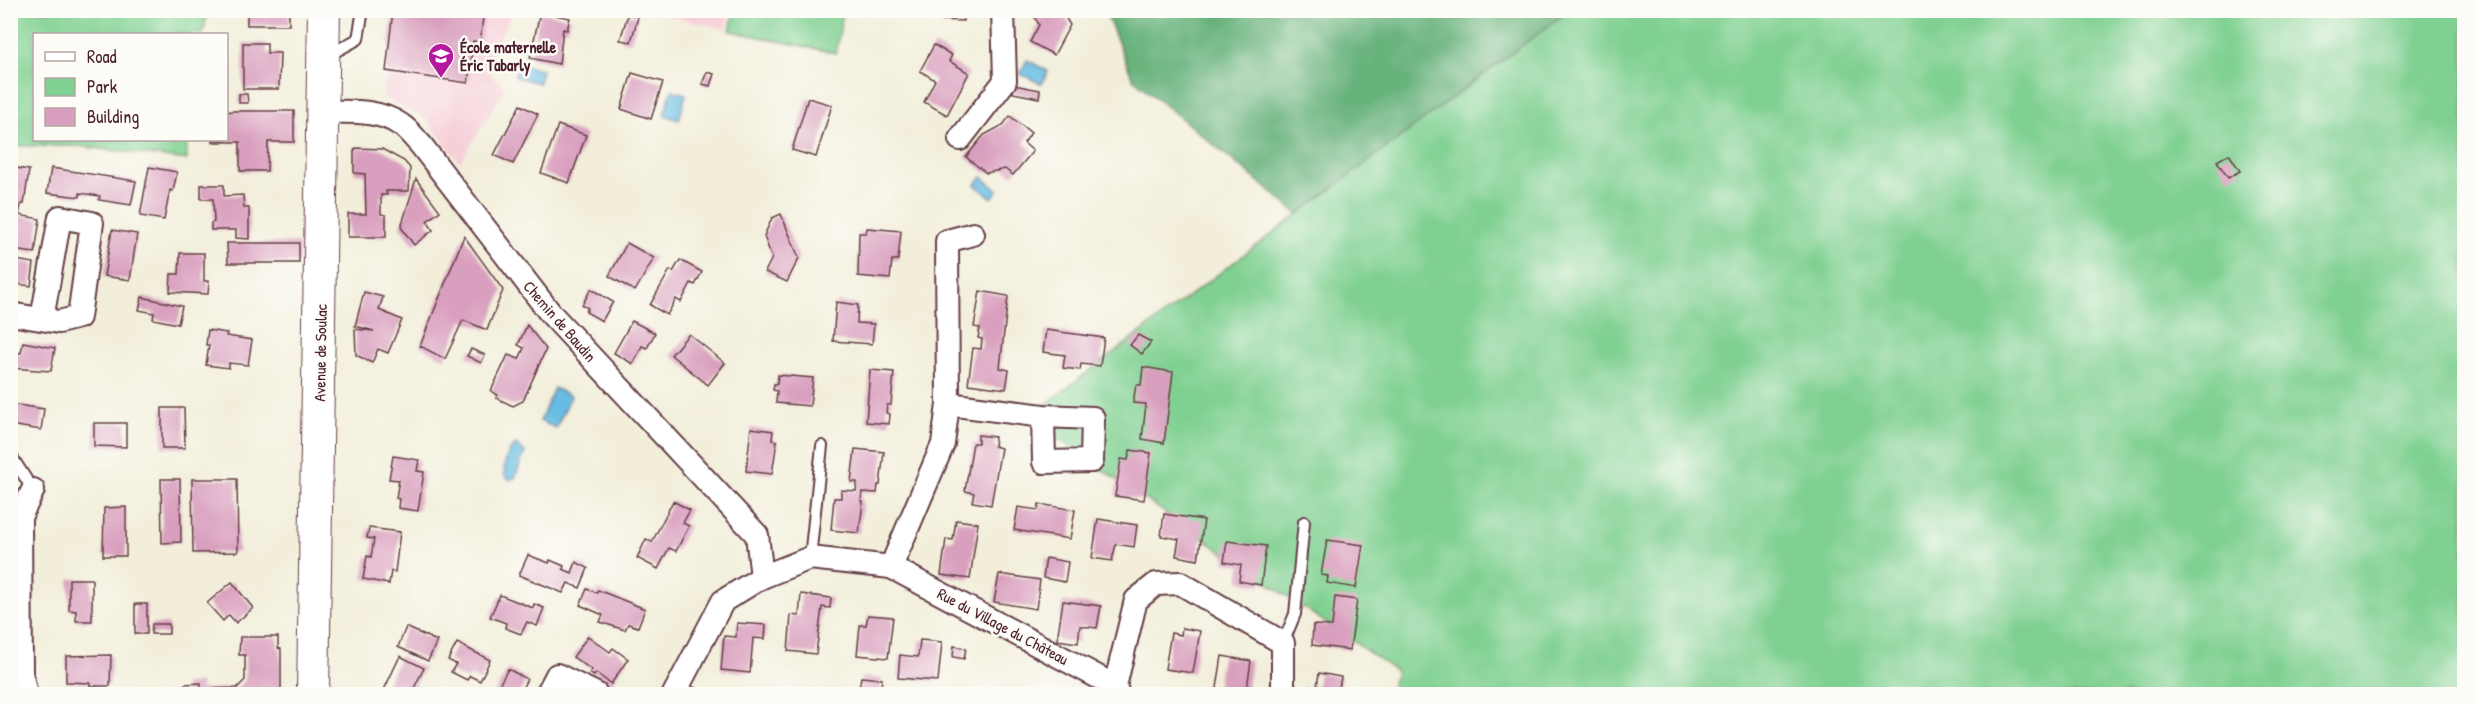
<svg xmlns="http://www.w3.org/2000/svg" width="2475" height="705" font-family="'Patrick Hand',sans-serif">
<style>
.built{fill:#f6cfd8}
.green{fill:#7fd091;stroke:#64785e;stroke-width:1.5}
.forest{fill:#67b27b;stroke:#586853;stroke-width:1.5}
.water{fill:#66bce3;stroke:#586e87;stroke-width:1.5}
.building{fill:#d99fbe}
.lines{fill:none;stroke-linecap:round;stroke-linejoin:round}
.service-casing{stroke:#633e45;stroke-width:14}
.minor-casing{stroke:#633e45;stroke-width:26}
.secondary-casing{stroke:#633e45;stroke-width:34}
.service{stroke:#fff;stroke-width:10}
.minor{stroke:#fff;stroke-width:22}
.secondary{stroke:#fff;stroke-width:32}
.labels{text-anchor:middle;stroke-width:5;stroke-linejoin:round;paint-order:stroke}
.poi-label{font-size:16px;font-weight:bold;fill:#4a1f2b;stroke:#fdfcf7;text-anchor:start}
.street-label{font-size:16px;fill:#4a1f2b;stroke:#fdfcf7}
</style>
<rect width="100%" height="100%" fill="#fdfcf7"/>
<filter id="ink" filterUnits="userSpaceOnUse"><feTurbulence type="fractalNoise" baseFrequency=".0167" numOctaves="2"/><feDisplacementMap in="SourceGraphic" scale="12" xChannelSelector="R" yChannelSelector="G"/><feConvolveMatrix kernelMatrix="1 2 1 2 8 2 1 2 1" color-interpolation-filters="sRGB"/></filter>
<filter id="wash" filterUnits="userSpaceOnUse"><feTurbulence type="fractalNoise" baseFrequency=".008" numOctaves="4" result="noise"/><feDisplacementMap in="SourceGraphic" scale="24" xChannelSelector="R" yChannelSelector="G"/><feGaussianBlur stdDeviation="1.35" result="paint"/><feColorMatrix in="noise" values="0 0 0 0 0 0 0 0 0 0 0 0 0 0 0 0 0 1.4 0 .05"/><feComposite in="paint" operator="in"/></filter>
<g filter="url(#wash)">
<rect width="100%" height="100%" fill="#f2eeda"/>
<g class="built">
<path d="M393,11H513L484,68L505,88L460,163L426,119L383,97Z"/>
<path d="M647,11L730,10V11L726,29Z"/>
</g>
<g class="green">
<path d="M10,11H208L203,34H34V140H187V160L78,146H11Z"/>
<path d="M734,11H843L836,53L730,31Z"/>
<path d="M1568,11H2464V694H1390L1396,671L1027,418Z"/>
</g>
<path class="forest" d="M1105,11H1568L1298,214L1133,79Z"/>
<g class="water">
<path d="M1027,60L1048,71L1042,84L1020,74Z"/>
<path d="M518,64L542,70L539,83L515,77Z"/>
<path d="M672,90L686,94L679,120L664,115Z"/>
<path d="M982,177L998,190L992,198L975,185Z"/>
<path d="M554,388L571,396L556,428L540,421Z"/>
<path d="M516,445L525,452L515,478L509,480L504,475C504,464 506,451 516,445Z"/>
</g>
<g id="blocks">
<g class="building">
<path d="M252,10H289V25H247V14H252Z"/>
<path d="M393,10H484L480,42L473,41L468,83L386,71Z"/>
<path d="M937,10H963V21L937,20Z"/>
<path d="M1031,10H1061L1070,25L1054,55L1030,42L1039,25Z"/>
<path d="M540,12L570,18L567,30L563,29L559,64L530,58Z"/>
<path d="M628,14L638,17L631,42L620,40Z"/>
<path d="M243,43H267V53H280L279,89H243Z"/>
<path d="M934,45L952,55L949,61L969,73L947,115L924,102L935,80L920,71Z"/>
<path d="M707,72L714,74L710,86L702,84Z"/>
<path d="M632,73L663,82L651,119L621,109Z"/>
<path d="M1014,85L1040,90L1039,98L1013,93Z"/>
<path d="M239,94H247L248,103H239Z"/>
<path d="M808,98L832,105L816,157L792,150Z"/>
<path d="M520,105L538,114L513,164L494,155Z"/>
<path d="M233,111H294V142H268L267,171H240V142H213V140H226V112Z"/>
<path d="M1010,116L1031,133L1024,143L1033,151L1013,175L1005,169L986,173L966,157L984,135L1003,125Z"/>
<path d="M558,125L586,135L569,183L541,173Z"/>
<path d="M356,148L382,149L404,161L410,168L409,191H386L387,195H381V214L386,215V237H348V214H366L365,174L354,173V151Z"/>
<path d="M2229,154L2240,171L2228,178L2217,161Z"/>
<path d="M10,167L29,170L24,204H21L19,215L40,219L35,253L12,250L10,247Z"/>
<path d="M149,167L177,172L173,191L170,190L164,220L140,216Z"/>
<path d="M51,168L136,181L131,205L99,200L100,196L80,193V197L47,193Z"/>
<path d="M416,179L440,211L427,221L433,230L414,245L401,227Z"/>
<path d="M201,185H224V196L243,195L244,208H249V239L236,238V230H211V223L214,222L213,199H201Z"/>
<path d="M781,214L799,258L787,282L765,272L772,258L764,236L772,218Z"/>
<path d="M867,228L901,231L898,260H892L890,279L858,276L859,233H866Z"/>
<path d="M112,230L137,234L130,280L104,276Z"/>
<path d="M464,236L503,290L487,330L463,320L445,359L420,346Z"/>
<path d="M227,243H299V263H228Z"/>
<path d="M627,243L654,258L635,291L609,276Z"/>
<path d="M180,253H204V281H209L208,294L170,292L171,274H179Z"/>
<path d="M10,259L34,263L31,286L10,283Z"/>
<path d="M680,260L702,272L695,285L691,283L681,302L676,299L667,315L650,305L670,270L673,272Z"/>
<path d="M591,289L613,302L602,321L586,312L588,308L582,305Z"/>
<path d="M980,291L1008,296L1000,368L1009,370L1006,389L968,384L973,348L981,349L982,339L978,338L980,328L974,327Z"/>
<path d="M364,292L383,297L379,310L402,320L388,353L378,349L372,363L356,355L355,329L374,331L355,326Z"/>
<path d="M142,297L182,306L178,324L153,319L154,313L139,310Z"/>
<path d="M836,302L858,305L857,323L874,324L872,344L833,341Z"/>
<path d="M632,321L655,333L647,348L642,346L633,364L614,353Z"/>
<path d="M527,325L546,349L523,401L513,406L496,398L498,395L491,391L508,355L519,359L524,348L518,345Z"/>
<path d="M208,330L227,333L226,336L252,340L248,365L229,363V368L206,365L209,345H206Z"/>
<path d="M1046,330L1104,338L1100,366L1081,364L1080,370L1063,368L1065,355L1043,352Z"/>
<path d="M689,334L725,363L708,385L671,355Z"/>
<path d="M1138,335L1151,342L1142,354L1130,345Z"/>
<path d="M23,342L55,348L51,371L10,368L13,352L21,353Z"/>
<path d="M471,349L485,355L481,363L467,356Z"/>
<path d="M1143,367L1173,372L1164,443L1142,439L1146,404L1133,403L1136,385H1141Z"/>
<path d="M870,370L894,372L891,405H887L886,413L890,414L889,424L866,422Z"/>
<path d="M778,375L813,378L810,406L776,403L777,391L773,390L774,384H777Z"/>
<path d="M10,404L44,409L41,430L10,425Z"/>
<path d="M162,408H184L185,448H162Z"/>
<path d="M94,423H126V447L94,446Z"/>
<path d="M751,428L773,431L772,440L777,441L772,474L746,471Z"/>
<path d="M978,435L995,437L994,446L1001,448L991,505L972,502L974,493L965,491L973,443H978Z"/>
<path d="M855,449L884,452L880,485H878L877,493L862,492L861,501L863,502L859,533L831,530L834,498H841V490L856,491L857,482H851Z"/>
<path d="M1130,450L1151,453L1144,500L1115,496L1121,459L1128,460Z"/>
<path d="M393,456L419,460L417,471L424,472L418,511L398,508L399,499L396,498L399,480L389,479Z"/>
<path d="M161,479H180L181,542L162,543Z"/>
<path d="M192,479H237L238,552L193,553Z"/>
<path d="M673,501L690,510L683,523L689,526L676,551L669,548L658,569L637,558L646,539L652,542Z"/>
<path d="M1039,504L1075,510L1070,539L1014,530L1018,507L1038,510Z"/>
<path d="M126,507V556H103L104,508Z"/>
<path d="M1164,514L1204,520L1198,560L1176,556L1179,539L1161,536Z"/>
<path d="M1098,519L1137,525L1134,547L1116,544L1112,561L1092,558Z"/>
<path d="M956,520L978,523L970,579L941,575L946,539L953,540Z"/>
<path d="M369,528L400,532L395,572L391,571L389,584L363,579L367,556L371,557L374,539L367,538Z"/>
<path d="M1327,540L1363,545L1356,588L1327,583L1328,576L1321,575Z"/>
<path d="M1227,541L1266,546L1261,585L1239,581L1241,565L1224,562Z"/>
<path d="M528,555L549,563L550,560L564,566L563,569L572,573L576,562L588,568L580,588L568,583L563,593L519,575Z"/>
<path d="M1046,558L1068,562L1065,582L1043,578Z"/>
<path d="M999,574L1040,580L1036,609L994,602Z"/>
<path d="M69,579H92V621H76V611L69,610Z"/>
<path d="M232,582L253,608L236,623L229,615L223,621L207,603Z"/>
<path d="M587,589L597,593L598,590L645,609L638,627L628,624L625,630L600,622L603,615L580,605Z"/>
<path d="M801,594L831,598L830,608L822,607L816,654L788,651L791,615L799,616Z"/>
<path d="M500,595L533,608L534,604L544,608L537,626L527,622L521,634L505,628L506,623L490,617Z"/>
<path d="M1335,597L1357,600L1350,650L1312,645L1313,625L1332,626Z"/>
<path d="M1063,601L1101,606L1097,628L1080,626L1078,643L1057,640Z"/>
<rect x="135" y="604" width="12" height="30"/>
<path d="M868,615L893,617L888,658L857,655L860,625H866Z"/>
<path d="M737,623L766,625L765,639L753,638L750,673L721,670L724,636L736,637Z"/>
<path d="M152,624H169V634H151Z"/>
<path d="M406,627L437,641L428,661L398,647Z"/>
<path d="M1182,628L1200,631L1193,673L1165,669L1171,633L1181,635Z"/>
<path d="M588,636L610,652L613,648L628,659L611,684L596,673L594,676L589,673L592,670L573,657Z"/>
<path d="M240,637H278V648L281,649V694H185V684L201,683V689L237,688L245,680V655H239Z"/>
<path d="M920,640L942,642L938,681L898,678L900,655L918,657Z"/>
<path d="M457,643L490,660L480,681L470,676L467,680L451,672L456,664L448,660Z"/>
<path d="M954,646L966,648L964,659L953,657Z"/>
<path d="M111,655L110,686H90V683L66,682V656Z"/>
<path d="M400,656L424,668L411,694H393L384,690Z"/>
<path d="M1222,656L1251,661L1246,694H1216Z"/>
<path d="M508,669L527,679L519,694H494Z"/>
<path d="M1319,673L1341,677L1338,694H1308L1309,686L1317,687Z"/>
<path d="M861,677L882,679L880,694H858Z"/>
<path d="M1149,690L1171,693L1170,694H1148Z"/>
</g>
</g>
</g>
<g filter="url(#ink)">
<use href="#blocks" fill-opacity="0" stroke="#633e45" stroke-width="1.5"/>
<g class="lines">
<g class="service-casing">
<g id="service">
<path d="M327,56L358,39L363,10"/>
<path d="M10,454L33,490"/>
<path d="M810,558L822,446"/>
<path d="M1283,643L1295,614L1304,522"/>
<path d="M677,689L695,694"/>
</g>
</g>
<g class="minor-casing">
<g id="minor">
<path d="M324,112C350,112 379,109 401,125C409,130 415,139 421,145L551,314L757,535L762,577"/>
<path d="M960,139L1005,81L1003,10"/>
<path d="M10,314L59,322L79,317L92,223L60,217L42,319"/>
<path d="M948,404L1043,416L1093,418L1092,461L1044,462L1043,416"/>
<path d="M891,567L943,444L948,404L947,241L973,234"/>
<path d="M26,694L21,673L20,517L33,490"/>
<path d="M547,694L557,675L596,694"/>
<path d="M674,694L723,601L762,577L810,558L891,567L1115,686"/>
<path d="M1118,694L1115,686L1136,600L1156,584L1180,583L1283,643V694"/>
</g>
</g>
<g class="secondary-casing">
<path id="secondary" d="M313,694L324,10"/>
</g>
<use href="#service" class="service"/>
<use href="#minor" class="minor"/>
<use href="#secondary" class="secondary"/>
</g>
</g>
<defs>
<g id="school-pin" transform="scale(1.35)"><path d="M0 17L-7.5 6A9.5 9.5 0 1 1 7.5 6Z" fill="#b5179e" stroke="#fdfcf7"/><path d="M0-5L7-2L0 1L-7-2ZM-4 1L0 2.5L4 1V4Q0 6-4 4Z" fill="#fff"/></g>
</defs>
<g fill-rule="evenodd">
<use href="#school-pin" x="441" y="56"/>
</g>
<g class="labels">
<g class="poi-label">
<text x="460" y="53">École maternelle<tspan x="460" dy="18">Éric Tabarly</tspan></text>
</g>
<g class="street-label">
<text transform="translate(560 321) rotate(49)" y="6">Chemin de Baudin</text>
<text transform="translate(320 353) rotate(-89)" y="6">Avenue de Soulac</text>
<text transform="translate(1003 626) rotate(28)" y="6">Rue du Village du Château</text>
</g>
</g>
<rect width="2475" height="705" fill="none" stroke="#fdfcf7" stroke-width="36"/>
<rect x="33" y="33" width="195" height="108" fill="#fdfcf7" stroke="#b5a4a5" stroke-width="1.5"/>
<rect x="45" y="52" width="30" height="9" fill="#ffffff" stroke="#b5a4a5" stroke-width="1.5"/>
<text x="87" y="63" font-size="18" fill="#4a1f2b">Road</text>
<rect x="45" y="78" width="30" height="18" fill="#7fd091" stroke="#b5a4a5" stroke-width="1.5"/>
<text x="87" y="93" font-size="18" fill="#4a1f2b">Park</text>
<rect x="45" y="108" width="30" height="18" fill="#d99fbe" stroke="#b5a4a5" stroke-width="1.5"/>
<text x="87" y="123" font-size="18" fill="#4a1f2b">Building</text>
</svg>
